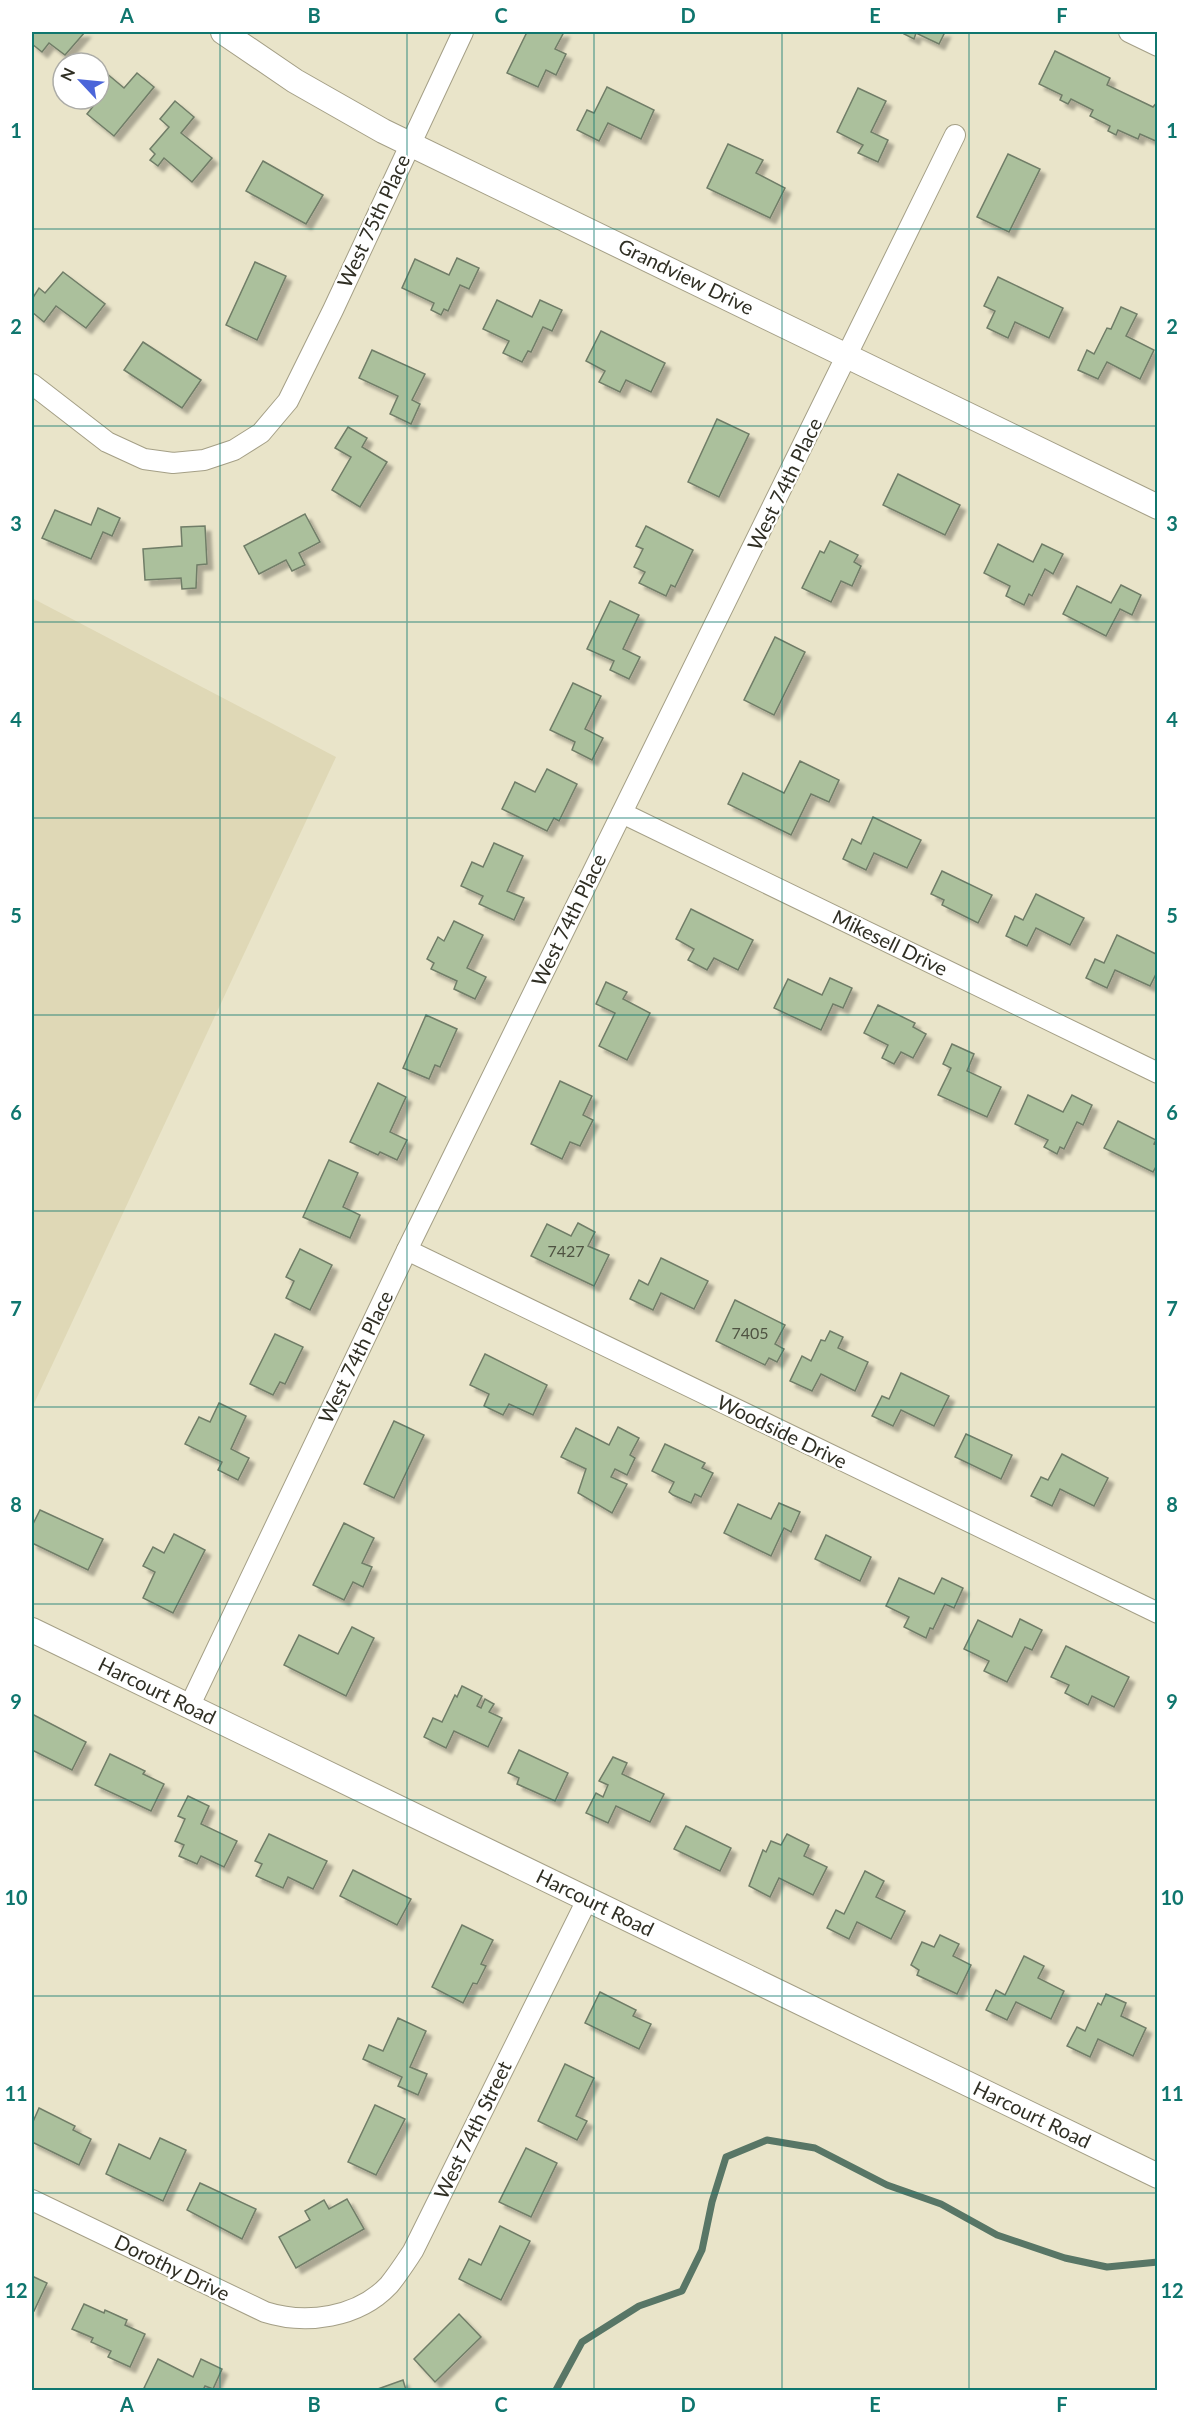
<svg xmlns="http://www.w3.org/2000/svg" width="1189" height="2422" font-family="Lato,sans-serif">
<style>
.built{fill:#dfd8b6}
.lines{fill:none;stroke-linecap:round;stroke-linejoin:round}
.stream{stroke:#587666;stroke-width:7}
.building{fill:#abc09c;stroke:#707d67;stroke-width:1.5;filter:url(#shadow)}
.minor-casing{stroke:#a49f86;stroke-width:22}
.tertiary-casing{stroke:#a49f86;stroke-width:26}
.minor{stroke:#fff;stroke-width:20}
.tertiary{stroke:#fff;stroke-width:24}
.grid{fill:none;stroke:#0f766e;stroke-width:1.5;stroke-opacity:0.55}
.labels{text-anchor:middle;stroke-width:4.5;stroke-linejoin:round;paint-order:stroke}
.number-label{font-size:16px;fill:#4f5342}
.street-label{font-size:20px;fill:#302f24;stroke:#fff}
.neatline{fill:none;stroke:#0f766e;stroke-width:2}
.grid-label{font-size:20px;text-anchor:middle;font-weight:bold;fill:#0f766e}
</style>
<defs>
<filter id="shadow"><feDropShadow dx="5.5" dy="5.5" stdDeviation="1.5" flood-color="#0004"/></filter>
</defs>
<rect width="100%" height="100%" fill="#e9e4c9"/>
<path class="built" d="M32,598L336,757L32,1408Z"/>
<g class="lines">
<path class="stream" d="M556,2390L582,2342L639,2306L682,2291L702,2250L712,2202L726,2157L767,2140L815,2148L887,2185L941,2204L997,2235L1065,2258L1107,2267L1158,2262"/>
</g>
<g class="building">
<path d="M32,32H85L65,55L49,43L42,52L32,44Z"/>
<path d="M527,32H564L555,49L566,54L556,75L546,70L538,87L507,73Z"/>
<path d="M905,32H945L939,44L916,33L914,39L904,34Z"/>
<path d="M1055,51L1110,78L1107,85L1153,107L1158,101V142L1140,134L1138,139L1118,130L1116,135L1108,131L1110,126L1090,116L1093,110L1071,99L1068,104L1060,100L1062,95L1039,84Z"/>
<path d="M99,67L124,88L137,73L154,87L114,136L87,114L95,104L88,99H99Z"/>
<path d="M607,87L654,110L641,139L608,123L599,141L577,130L587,110L594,113Z"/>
<path d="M858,88L886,101L871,132L888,140L878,162L858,153L863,145L837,132Z"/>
<path d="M175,101L194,117L181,133L212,158L192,182L164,158L158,166L150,160L155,154L150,149L169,127L160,119Z"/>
<path d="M728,144L763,160L756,173L785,188L770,218L707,188Z"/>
<path d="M1008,154L1040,169L1009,232L977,217Z"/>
<path d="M263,161L323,195L306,224L246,191Z"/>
<path d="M457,258L479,268L469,289L460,285L448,311L444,309L441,315L431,310L434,303L402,288L415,259L449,275Z"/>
<path d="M255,262L286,276L257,340L226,325Z"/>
<path d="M63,272L105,304L86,328L56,306L44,322L32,312V299L39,288L45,293Z"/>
<path d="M998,277L1063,308L1049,338L1015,322L1008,338L987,328L995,311L984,306Z"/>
<path d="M497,300L532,317L540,300L562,310L552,331L543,327L531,352L528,351L522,362L503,353L509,341L483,329Z"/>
<path d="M1121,307L1137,314L1126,336L1154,350L1140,379L1107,362L1098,379L1078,370L1087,350L1094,354L1107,328L1111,329Z"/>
<path d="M601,331L665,363L651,392L626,380L620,392L599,382L605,371L586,361Z"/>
<path d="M143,342L201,380L182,408L124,370Z"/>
<path d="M372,350L425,374L412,400L420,404L411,424L390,414L398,396L359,378Z"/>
<path d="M717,419L749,434L719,497L688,482Z"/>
<path d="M348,427L367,438L362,447L387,462L360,507L332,490L351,457L335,448Z"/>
<path d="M898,474L960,505L945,535L883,505Z"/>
<path d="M98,508L120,518L112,536L103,532L91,559L42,538L55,510L91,525Z"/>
<path d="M305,514L320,542L299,553L305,565L292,571L286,560L259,574L244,546Z"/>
<path d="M205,526L207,564L197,565L196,588L182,589L181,578L145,580L143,549L182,546L181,527Z"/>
<path d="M646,526L693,550L675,587L671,585L666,596L639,583L645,572L634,567L643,549L636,546Z"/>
<path d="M830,541L858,555L854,562L861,566L852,586L841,581L831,602L802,588L820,551L824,553Z"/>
<path d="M998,544L1033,562L1042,544L1063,554L1053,574L1045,569L1032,596L1029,594L1024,605L1006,596L1010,586L984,573Z"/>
<path d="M1121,585L1141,595L1132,615L1120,609L1106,636L1063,614L1077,586L1111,603Z"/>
<path d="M610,601L639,615L623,649L640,657L629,679L610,670L614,661L587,649Z"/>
<path d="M775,637L805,652L774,715L744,700Z"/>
<path d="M573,683L601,696L585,729L603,738L592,760L572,750L575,742L550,730Z"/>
<path d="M800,761L839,780L829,802L811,794L791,835L728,804L743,773L784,793Z"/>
<path d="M547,769L577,784L559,821L554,818L547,831L502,809L515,782L535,792Z"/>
<path d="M873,817L921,840L907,868L874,853L866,870L843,859L852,839L861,844Z"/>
<path d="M494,843L523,856L507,891L524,898L514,920L479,904L483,896L461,886L472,862L483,867Z"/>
<path d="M942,871L992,895L978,923L942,905L944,900L931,894Z"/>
<path d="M1036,894L1084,918L1070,945L1036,928L1027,946L1006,936L1015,916L1023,920Z"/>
<path d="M691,909L753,940L738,970L714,958L707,970L688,960L694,949L676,939Z"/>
<path d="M454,921L483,935L467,968L486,977L475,999L454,989L457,981L431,969L434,963L427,959L438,937L444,941Z"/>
<path d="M1117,935L1158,955V970L1150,986L1115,970L1107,988L1086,978L1095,959L1104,963Z"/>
<path d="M830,978L852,988L843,1008L833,1004L821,1030L774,1008L788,979L822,995Z"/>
<path d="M606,982L627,992L623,999L650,1013L627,1060L599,1046L615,1013L596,1004Z"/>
<path d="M878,1005L915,1023L913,1027L926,1034L913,1058L901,1052L894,1064L882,1058L888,1045L864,1033Z"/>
<path d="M426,1015L457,1029L440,1067L435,1065L429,1079L403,1068Z"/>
<path d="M952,1044L974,1054L967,1071L1001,1087L987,1117L938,1095L951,1068L943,1064Z"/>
<path d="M560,1081L592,1096L583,1115L593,1120L580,1146L570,1142L562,1159L531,1144Z"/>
<path d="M378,1083L406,1097L390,1132L407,1140L397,1160L380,1152L378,1155L350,1142Z"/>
<path d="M1028,1095L1063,1112L1072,1095L1092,1105L1083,1125L1077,1122L1064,1149L1060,1147L1057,1154L1044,1147L1048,1140L1015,1124Z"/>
<path d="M1118,1121L1156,1140L1154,1144L1158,1145V1163L1153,1172L1104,1148Z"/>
<path d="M329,1160L358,1173L343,1207L360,1215L350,1238L303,1217Z"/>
<path d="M578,1223L595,1232L588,1246L609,1255L594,1286L531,1256L547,1224L571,1236Z"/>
<path d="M300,1249L332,1265L310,1310L286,1298L294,1281L286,1277Z"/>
<path d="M661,1258L708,1281L694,1309L661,1293L653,1310L630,1299L639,1280L648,1285Z"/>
<path d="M735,1300L785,1325L775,1344L784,1349L777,1362L769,1358L765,1365L716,1341Z"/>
<path d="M830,1331L843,1337L838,1348L868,1362L855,1391L821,1374L812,1391L790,1381L802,1356L811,1361L821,1340L825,1341Z"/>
<path d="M275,1334L303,1347L285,1384L280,1382L273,1395L250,1384Z"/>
<path d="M485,1354L547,1385L533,1415L509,1404L503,1415L484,1406L489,1394L470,1385Z"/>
<path d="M901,1373L949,1396L934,1426L901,1410L893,1426L872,1416L882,1396L889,1399Z"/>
<path d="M219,1403L246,1416L231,1449L249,1458L238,1480L218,1470L222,1462L185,1444L199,1417L210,1422Z"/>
<path d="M394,1421L424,1435L394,1498L364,1484Z"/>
<path d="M618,1427L639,1438L630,1455L635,1458L627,1475L615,1469L611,1477L627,1484L612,1513L578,1493L586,1469L561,1457L576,1428L609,1445Z"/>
<path d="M966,1434L1012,1455L1001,1479L955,1457Z"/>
<path d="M665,1444L705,1463L702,1468L713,1473L701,1497L695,1494L691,1503L673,1495L669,1492L674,1482L652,1471Z"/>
<path d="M1062,1454L1108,1478L1094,1506L1060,1489L1052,1506L1031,1496L1041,1477L1048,1480Z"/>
<path d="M779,1503L800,1512L791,1532L784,1528L771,1556L724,1533L738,1504L771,1519Z"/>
<path d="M40,1510L103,1539L88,1570L32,1543V1526Z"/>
<path d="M344,1523L374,1538L362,1563L372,1567L363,1587L353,1582L344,1600L313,1585Z"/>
<path d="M174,1534L205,1550L173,1613L143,1598L155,1572L143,1566L153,1547L164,1553Z"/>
<path d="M826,1535L871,1557L860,1581L815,1559Z"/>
<path d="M899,1578L934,1594L942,1578L963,1588L954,1608L945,1604L933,1629L930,1628L926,1638L904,1627L909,1617L886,1606Z"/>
<path d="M1020,1619L1042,1630L1032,1650L1025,1647L1007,1682L984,1671L989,1661L964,1649L978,1620L1012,1637Z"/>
<path d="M352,1627L374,1638L346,1696L284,1665L299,1635L338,1654Z"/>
<path d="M1066,1646L1129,1677L1114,1707L1092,1696L1088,1705L1065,1693L1069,1685L1051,1677Z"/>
<path d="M462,1686L482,1696L477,1706L481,1708L485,1699L494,1704L489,1712L502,1718L488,1747L454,1731L446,1748L424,1737L433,1718L442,1722L455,1695L457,1697Z"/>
<path d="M32,1714L86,1742L72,1770L32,1750Z"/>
<path d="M519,1750L568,1773L555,1801L517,1784L519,1778L508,1773Z"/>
<path d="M110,1754L145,1771L143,1774L164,1784L151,1811L95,1785Z"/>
<path d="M613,1757L627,1763L622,1774L664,1794L650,1822L616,1806L608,1823L586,1813L596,1793L603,1797L608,1785L599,1781Z"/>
<path d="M188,1796L209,1806L201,1824L237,1841L224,1867L201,1856L197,1864L179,1856L184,1845L175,1841L185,1819L178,1816Z"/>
<path d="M686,1826L731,1848L720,1871L674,1849Z"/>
<path d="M269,1834L327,1861L313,1889L288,1877L283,1888L256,1876L262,1864L255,1861Z"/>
<path d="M787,1834L809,1845L804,1856L827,1867L813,1895L779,1878L770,1897L749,1886L763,1850L766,1852L771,1841L781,1845Z"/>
<path d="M353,1870L411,1899L397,1925L340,1896Z"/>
<path d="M865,1871L884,1881L876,1897L905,1911L891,1939L857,1922L849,1939L827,1928L836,1910L844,1914Z"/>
<path d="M462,1925L493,1940L481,1964L486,1966L477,1984L473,1983L463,2003L432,1987Z"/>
<path d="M940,1935L959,1944L953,1956L971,1965L957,1994L917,1975L919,1970L911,1965L922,1942L934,1947Z"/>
<path d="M1024,1956L1044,1966L1038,1978L1064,1991L1051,2019L1016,2002L1007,2020L986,2010L996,1990L1005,1995Z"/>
<path d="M600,1992L636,2010L633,2016L651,2024L639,2049L585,2023Z"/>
<path d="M1106,1994L1126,2003L1121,2016L1146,2028L1133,2056L1098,2039L1090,2057L1067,2046L1077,2027L1085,2031L1098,2003L1101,2005Z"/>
<path d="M398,2018L426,2031L410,2067L427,2074L418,2095L398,2086L402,2077L363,2059L369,2045L383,2051Z"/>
<path d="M565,2064L594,2078L576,2116L587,2121L577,2140L538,2121Z"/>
<path d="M375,2105L405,2119L376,2175L348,2162Z"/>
<path d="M39,2108L75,2126L73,2130L91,2139L79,2165L32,2142V2124Z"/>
<path d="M160,2138L186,2150L163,2201L106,2174L119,2144L150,2159Z"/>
<path d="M526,2148L557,2163L531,2217L499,2202Z"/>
<path d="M200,2183L256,2209L242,2239L187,2210Z"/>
<path d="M347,2199L364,2229L296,2268L279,2237L310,2220L305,2211L324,2200L329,2209Z"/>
<path d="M500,2226L530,2241L501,2300L459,2279L469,2259L481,2265Z"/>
<path d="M32,2276L47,2283L34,2311L32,2310Z"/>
<path d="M84,2304L104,2313L105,2310L127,2320L125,2325L145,2334L130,2367L108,2357L111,2351L91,2342L93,2338L72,2329Z"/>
<path d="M459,2314L481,2337L435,2382L414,2359Z"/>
<path d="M158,2359L193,2377L201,2359L222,2369L213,2389L205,2386L203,2390H149L144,2388Z"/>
<path d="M403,2380L406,2390H375Z"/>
</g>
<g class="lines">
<g class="minor-casing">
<g id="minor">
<path d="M1129,32L1158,46"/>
<path d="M32,384L107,442L144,459L173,463L204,460L234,450L261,433L288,401L333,310L463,32"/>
<path d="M622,813L1158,1073"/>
<path d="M407,1250L1158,1613"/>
<path d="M189,1707L407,1250L955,135"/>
<path d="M32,2200L265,2312C306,2325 358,2318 389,2285C398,2274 405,2263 413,2251L587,1900"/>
</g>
</g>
<g class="tertiary-casing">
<g id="tertiary">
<path d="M223,32L295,81L383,131L1158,507"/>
<path d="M32,1630L1158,2176"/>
</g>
</g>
<use href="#minor" class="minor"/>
<use href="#tertiary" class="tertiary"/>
</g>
<path class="grid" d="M220,32V2390M407,32V2390M594,32V2390M782,32V2390M969,32V2390M32,229H1158M32,426H1158M32,622H1158M32,818H1158M32,1015H1158M32,1211H1158M32,1407H1158M32,1604H1158M32,1800H1158M32,1996H1158M32,2193H1158"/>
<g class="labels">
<g class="number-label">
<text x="566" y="1257">7427</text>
<text x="750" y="1339">7405</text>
</g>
<g class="street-label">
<text transform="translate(374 221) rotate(-65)" y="7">West 75th Place</text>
<text transform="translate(686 277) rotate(26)" y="7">Grandview Drive</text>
<text transform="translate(785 484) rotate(-64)" y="7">West 74th Place</text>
<text transform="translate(569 920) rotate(-64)" y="7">West 74th Place</text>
<text transform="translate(890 943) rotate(26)" y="7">Mikesell Drive</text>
<text transform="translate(356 1357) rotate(-64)" y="7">West 74th Place</text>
<text transform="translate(782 1432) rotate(26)" y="7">Woodside Drive</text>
<text transform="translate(157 1691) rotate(26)" y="7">Harcourt Road</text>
<text transform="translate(595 1903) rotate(26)" y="7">Harcourt Road</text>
<text transform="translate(1032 2115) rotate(26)" y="7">Harcourt Road</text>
<text transform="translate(473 2130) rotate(-64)" y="7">West 74th Street</text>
<text transform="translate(172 2268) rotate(26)" y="7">Dorothy Drive</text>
</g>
</g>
<rect width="1189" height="2422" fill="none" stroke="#ffffff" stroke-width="66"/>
<g transform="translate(81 81) rotate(296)"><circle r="28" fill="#ffffff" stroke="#acaca7" stroke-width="1.5"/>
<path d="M0-4.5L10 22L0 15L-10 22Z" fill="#4b65d9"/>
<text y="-9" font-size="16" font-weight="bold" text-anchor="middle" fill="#302f24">N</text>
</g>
<rect x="33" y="33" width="1123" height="2356" class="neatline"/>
<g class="grid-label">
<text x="127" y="23">A</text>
<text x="314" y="23">B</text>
<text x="501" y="23">C</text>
<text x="688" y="23">D</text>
<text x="875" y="23">E</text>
<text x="1062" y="23">F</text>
<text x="16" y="138">1</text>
<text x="1172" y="138">1</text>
<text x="16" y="334">2</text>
<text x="1172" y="334">2</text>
<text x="16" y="531">3</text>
<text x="1172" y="531">3</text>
<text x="16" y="727">4</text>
<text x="1172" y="727">4</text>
<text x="16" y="923">5</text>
<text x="1172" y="923">5</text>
<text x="16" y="1120">6</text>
<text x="1172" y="1120">6</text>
<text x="16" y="1316">7</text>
<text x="1172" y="1316">7</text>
<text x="16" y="1512">8</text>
<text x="1172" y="1512">8</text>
<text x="16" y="1709">9</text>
<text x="1172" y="1709">9</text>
<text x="16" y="1905">10</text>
<text x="1172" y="1905">10</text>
<text x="16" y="2101">11</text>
<text x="1172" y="2101">11</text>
<text x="16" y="2298">12</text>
<text x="1172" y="2298">12</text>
<text x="127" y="2412">A</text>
<text x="314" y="2412">B</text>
<text x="501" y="2412">C</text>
<text x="688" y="2412">D</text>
<text x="875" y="2412">E</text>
<text x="1062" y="2412">F</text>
</g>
</svg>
